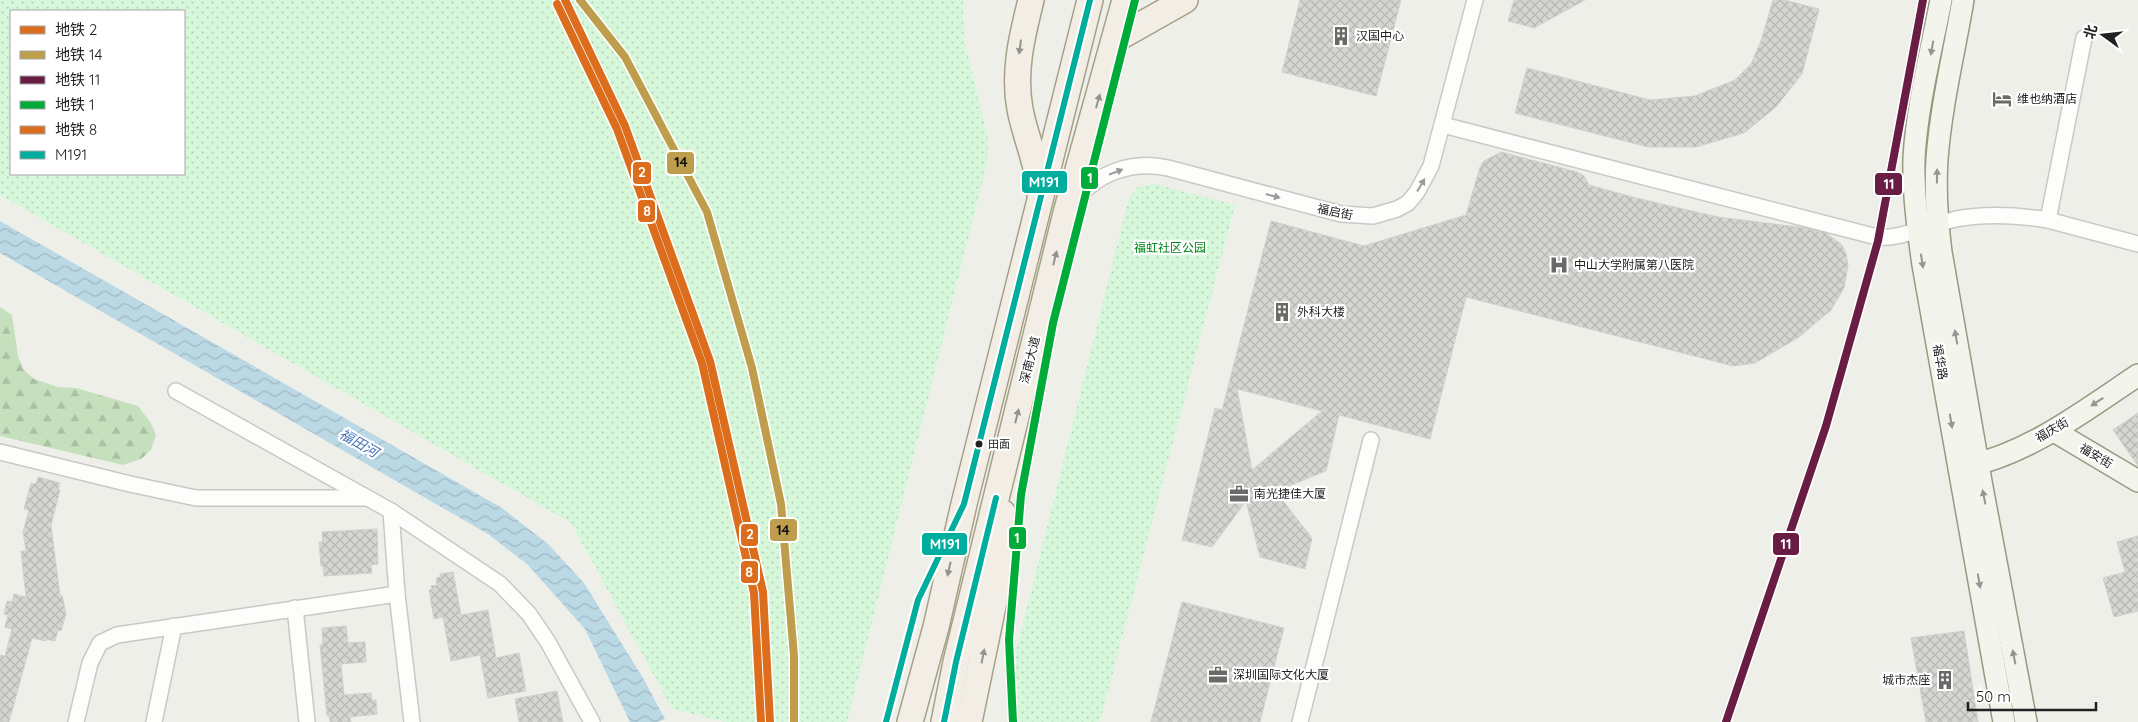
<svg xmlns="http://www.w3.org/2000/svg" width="2138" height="722" font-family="Quicksand,'Noto Sans SC',sans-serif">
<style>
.forest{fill:url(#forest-firs)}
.park{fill:url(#park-dots);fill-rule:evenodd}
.water{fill:url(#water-waves)}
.building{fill:url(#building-cross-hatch);stroke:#d3d0cb;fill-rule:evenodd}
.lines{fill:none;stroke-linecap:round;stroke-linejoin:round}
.street-casing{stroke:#c8c8c6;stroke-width:18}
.secondary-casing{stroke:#969b80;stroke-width:24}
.primary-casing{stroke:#a6a086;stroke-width:28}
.street{stroke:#fdfdfc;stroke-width:15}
.secondary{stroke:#f3f5ec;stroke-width:21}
.primary{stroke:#f2eee6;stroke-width:25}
.bus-1-casing{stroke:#fff;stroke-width:10}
.bus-1{stroke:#01ad9c;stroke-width:6}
.metro-1-casing{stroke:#fff;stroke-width:11}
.metro-2-casing{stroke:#fff;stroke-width:11}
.metro-3-casing{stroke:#fff;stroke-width:11}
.metro-4-casing{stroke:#fff;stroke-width:11}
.metro-5-casing{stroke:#fff;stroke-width:11}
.metro-1{stroke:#db6d1c;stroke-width:8}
.metro-2{stroke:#be9e4d;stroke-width:8}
.metro-3{stroke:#6a1d44;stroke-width:8}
.metro-4{stroke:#00ab39;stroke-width:8}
.metro-5{stroke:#db6d1c;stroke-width:8}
.oneway{fill:#94928d}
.oneway2{fill:#949691}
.oneway3{fill:#9a9a99}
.bus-dot{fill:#212121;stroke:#fff;stroke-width:2}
.labels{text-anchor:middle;stroke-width:4.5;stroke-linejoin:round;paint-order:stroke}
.bus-label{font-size:11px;fill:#212121;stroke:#fff;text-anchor:start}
.poi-label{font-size:12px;fill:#212121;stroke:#fff;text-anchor:start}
.street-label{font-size:12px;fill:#212121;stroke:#fff}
.park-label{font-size:12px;fill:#04851c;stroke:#fff}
.water-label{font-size:14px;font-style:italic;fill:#4573ba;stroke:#fff}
.line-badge{stroke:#fff;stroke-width:2}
.badge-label{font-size:14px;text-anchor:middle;font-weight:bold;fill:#fff}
.pale-badge-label{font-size:14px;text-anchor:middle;font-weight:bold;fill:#111}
</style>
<defs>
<pattern id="forest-firs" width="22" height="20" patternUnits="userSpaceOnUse" patternTransform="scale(1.25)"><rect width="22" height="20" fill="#c6e0bd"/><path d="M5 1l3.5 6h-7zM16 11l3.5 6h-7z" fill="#aac0a2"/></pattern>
<pattern id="park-dots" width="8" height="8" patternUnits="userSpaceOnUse" patternTransform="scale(1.25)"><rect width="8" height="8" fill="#d7f7db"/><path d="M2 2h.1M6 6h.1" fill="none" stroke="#b8d3bc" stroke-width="1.8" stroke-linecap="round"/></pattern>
<pattern id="water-waves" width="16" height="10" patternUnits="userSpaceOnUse" patternTransform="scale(1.25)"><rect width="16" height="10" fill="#bbd8e5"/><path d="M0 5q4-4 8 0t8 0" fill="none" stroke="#a0b9c4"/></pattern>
<pattern id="building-cross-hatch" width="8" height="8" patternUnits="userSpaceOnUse" patternTransform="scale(1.25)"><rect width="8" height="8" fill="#d6d5d1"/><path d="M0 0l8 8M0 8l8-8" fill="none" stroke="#b7b7b3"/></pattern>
</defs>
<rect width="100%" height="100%" fill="#efefea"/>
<path class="forest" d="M0,307L12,315L18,356L23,369L34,379L58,387L76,388L138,406L151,423L156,435L151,450L141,459L123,465L0,436Z"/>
<g class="park">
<path d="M0,0H963L964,39L988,138L987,163L847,722H725L672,709L571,523L0,195ZM184,11V174H11V11Z"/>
<path d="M1155,184L1235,205L1100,722H1019L1005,696L1129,197L1139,186Z"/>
</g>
<path class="water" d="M0,221L502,508L548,544L584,583L643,678L665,719L658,722H630L585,629L527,564L488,534L0,253Z"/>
<g class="building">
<path d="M1300,0H1401L1376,96L1282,72Z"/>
<path d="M1514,0H1585L1534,28L1508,21Z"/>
<path d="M1773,0H1784L1819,9L1802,74L1776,107L1744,133L1696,147H1648L1515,113L1527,68L1650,100L1695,96L1735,80L1751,64L1761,41Z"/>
<path d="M1501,152L1577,172L1584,176L1589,185L1636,198L1718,217L1806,228L1826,233L1842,245L1846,254L1848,265L1844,288L1831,310L1799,337L1755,363L1733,366L1466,297L1430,439L1339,415L1326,471L1286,487L1283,501L1312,538L1305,569L1260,557L1246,501L1212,547L1182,540L1215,408L1222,410L1271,221L1364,246L1466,215L1480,167L1484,161ZM1237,389L1292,403L1322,411L1252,470Z"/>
<path d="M2138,413V466L2113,430Z"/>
<path d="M38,477L60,483L58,489L60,490L51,525L60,596L62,595L66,614L61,631L58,630L55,641L46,639V641L32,638L9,722H0V655L5,656L12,629L5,627L8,615L4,614L7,601L12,602L14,594L26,597L21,551H26L23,532L29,510L24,509L31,483L36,484Z"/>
<path d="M377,529L378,564L371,565L372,573L324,576L323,566H321L319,542H323L322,532Z"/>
<path d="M2138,536V611L2114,617L2103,578L2125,572L2117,542Z"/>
<path d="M453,572L461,615L488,610L496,658L519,653L526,691L488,698L480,655L451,661L443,617L434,619L429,590L432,589L431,586L437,585L436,578L440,577V574Z"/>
<path d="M1182,602L1284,628L1260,722H1151Z"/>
<path d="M346,626L348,643L365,642L366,662L341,664L344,695L371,693L372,701L376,700L377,714L350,717L351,722H330L329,715L327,716L320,645L323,644L322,628Z"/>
<path d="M1964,631L1978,722H1926L1911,638Z"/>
<path d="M557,691L563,722H519L515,699Z"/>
</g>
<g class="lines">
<g class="street-casing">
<g id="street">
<path d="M1443,125L1877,237C1899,240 1933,224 1956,219C1987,213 2017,215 2048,220L2084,38"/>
<path d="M1073,204C1095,173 1132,160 1168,168L1341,214L1373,216L1397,209L1408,203L1417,192L1431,166L1475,0"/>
<path d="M2048,220L2138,244"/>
<path d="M176,391L391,511L500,584L529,614L548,642L592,722"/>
<path d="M0,452L130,484L196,498H366"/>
<path d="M391,511L397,594L412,722"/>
<path d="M295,608L307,722"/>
<path d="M76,722L90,663L100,643L117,635L397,594"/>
<path d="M154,722L174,626"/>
<path d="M1300,722L1371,440"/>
</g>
</g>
<g class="secondary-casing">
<g id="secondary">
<path d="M1941,0C1931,52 1917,105 1914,158C1913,194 1918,229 1923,265L2004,722"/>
<path d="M1963,0C1954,53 1941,106 1937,159C1935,190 1937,221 1941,252L1982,487L2026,722"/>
<path d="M2054,431L2138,481"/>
<path d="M1965,467C2030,453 2084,411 2138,375"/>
</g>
</g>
<g class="primary-casing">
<g id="primary">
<path d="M1031,0C1022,36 1013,72 1020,109C1025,137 1038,162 1039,191"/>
<path d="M1116,39L1185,0"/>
<path d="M910,722L936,627L964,504L1090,0"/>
<path d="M944,722L956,662L1066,213L1125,0"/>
<path d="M969,722L998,582L1002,551L1003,513"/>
</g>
</g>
<use href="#street" class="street"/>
<use href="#secondary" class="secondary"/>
<use href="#primary" class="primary"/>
<g class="bus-1-casing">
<g id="bus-1">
<path d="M886,722L918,600L964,504L1090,0"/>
<path d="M944,722L956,662L996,498"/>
</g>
</g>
<use href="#bus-1" class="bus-1"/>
<g class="metro-1-casing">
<path id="metro-1" d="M565,0L625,126L710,361L763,592L770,722"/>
</g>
<g class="metro-2-casing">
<path id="metro-2" d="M580,0L625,57L707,212L752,368L781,504L794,656V722"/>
</g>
<g class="metro-3-casing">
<path id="metro-3" d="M1726,722L1826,426L1878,241L1923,0"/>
</g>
<g class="metro-4-casing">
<path id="metro-4" d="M1013,722L1009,640L1021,495L1053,323L1135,0"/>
</g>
<g class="metro-5-casing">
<path id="metro-5" d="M557,4L617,129L702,363L754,593L761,722"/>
</g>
<use href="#metro-1" class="metro-1"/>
<use href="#metro-2" class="metro-2"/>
<use href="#metro-3" class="metro-3"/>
<use href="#metro-4" class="metro-4"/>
<use href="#metro-5" class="metro-5"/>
</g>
<defs><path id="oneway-solid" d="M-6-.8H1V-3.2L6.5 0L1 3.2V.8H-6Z" transform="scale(1.25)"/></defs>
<g class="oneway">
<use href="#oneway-solid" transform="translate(1020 47) rotate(98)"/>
<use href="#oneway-solid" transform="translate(1098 101) rotate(-74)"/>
<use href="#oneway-solid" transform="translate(1055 258) rotate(-76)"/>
<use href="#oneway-solid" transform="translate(1017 416) rotate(-76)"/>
<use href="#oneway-solid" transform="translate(949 569) rotate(103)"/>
<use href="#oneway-solid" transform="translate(983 656) rotate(-79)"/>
</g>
<g class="oneway2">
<use href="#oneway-solid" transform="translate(1932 48) rotate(100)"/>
<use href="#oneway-solid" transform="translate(1937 176) rotate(-89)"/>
<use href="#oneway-solid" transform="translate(1922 261) rotate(81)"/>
<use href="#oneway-solid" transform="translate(1956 337) rotate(-100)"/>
<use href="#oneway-solid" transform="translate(2097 402) rotate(147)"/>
<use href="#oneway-solid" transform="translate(1951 421) rotate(80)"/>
<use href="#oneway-solid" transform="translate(1984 497) rotate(-101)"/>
<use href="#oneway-solid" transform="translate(1979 581) rotate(80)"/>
<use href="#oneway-solid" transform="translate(2014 657) rotate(-101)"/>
</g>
<g class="oneway3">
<use href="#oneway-solid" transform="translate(1116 172) rotate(-21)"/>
<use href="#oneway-solid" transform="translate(1421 185) rotate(-59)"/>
<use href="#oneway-solid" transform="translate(1273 196) rotate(15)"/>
</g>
<defs>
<g id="building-bare" transform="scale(1.5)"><path d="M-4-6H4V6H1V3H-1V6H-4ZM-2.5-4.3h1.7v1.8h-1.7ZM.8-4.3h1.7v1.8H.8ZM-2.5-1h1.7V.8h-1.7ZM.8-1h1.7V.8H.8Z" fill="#696967" stroke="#fff" stroke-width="2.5" paint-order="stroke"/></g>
<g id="hotel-bare" transform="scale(1.5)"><path d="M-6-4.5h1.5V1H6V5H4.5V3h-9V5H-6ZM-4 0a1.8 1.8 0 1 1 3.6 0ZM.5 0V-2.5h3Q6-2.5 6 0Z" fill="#696967" stroke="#fff" stroke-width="2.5" paint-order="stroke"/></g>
<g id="hospital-bare" transform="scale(1.5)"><path d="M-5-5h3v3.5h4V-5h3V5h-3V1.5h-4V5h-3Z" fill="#696967" stroke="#fff" stroke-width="2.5" paint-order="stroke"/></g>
<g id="office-bare" transform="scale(1.5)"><path d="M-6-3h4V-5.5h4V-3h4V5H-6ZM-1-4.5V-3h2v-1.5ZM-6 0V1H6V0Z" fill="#696967" stroke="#fff" stroke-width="2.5" paint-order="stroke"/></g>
</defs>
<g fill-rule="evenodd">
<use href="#building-bare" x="1341" y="36"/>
<use href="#hotel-bare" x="2002" y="99"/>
<use href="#hospital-bare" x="1559" y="265"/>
<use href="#building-bare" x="1282" y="312"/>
<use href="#office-bare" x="1239" y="494"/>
<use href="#office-bare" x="1218" y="675"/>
<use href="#building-bare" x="1945" y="680"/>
</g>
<circle class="bus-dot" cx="979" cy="444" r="4.5"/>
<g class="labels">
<g class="bus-label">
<text x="988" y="448">田面</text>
</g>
<g class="poi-label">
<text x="1356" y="40">汉国中心</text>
<text x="2017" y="103">维也纳酒店</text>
<text x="1574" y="269">中山大学附属第八医院</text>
<text x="1297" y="316">外科大楼</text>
<text x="1254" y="498">南光捷佳大厦</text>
<text x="1233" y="679">深圳国际文化大厦</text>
<text x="1930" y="684" text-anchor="end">城市杰座</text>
</g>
<g class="street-label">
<text transform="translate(1335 212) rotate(12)" y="4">福启街</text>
<text transform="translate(1030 360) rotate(-76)" y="4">深南大道</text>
<text transform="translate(1940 362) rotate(80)" y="4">福华路</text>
<text transform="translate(2052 430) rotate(-30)" y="4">福庆街</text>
<text transform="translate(2096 456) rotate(31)" y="4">福安街</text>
</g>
<g class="park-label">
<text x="1170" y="252">福虹社区公园</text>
</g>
<g class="water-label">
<text transform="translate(359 443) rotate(30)" y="5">福田河</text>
</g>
</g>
<g class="line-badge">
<rect x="666" y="151" width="29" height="24" rx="5" fill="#be9e4d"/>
<rect x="632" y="161" width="20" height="24" rx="5" fill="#db6d1c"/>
<rect x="1080" y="166" width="19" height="24" rx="5" fill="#00ab39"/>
<rect x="1021" y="170" width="47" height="24" rx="5" fill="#01ad9c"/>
<rect x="1874" y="172" width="29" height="24" rx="5" fill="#6a1d44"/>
<rect x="637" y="199" width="19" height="24" rx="5" fill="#db6d1c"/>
<rect x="769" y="518" width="29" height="24" rx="5" fill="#be9e4d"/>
<rect x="740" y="523" width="19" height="24" rx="5" fill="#db6d1c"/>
<rect x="1008" y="526" width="19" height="24" rx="5" fill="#00ab39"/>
<rect x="921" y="532" width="47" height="24" rx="5" fill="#01ad9c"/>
<rect x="1772" y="532" width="28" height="24" rx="5" fill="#6a1d44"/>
<rect x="740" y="560" width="19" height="24" rx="5" fill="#db6d1c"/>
</g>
<g class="badge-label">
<text x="642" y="177">2</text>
<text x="1090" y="183">1</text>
<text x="1044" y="187">M191</text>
<text x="1889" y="189">11</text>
<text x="647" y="216">8</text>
<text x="750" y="539">2</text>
<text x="1017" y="543">1</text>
<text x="945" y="549">M191</text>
<text x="1786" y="549">11</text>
<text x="749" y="577">8</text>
</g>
<g class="pale-badge-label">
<text x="681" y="167">14</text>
<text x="783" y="535">14</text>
</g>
<rect x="10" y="10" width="175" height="165" fill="#ffffff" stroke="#a6a6a6"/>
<rect x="20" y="26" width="25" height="8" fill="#db6d1c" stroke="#a6a6a6"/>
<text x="55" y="35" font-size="15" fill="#212121">地铁 2</text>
<rect x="20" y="51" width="25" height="8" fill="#be9e4d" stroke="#a6a6a6"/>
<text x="55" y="60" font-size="15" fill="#212121">地铁 14</text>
<rect x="20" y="76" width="25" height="8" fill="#6a1d44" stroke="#a6a6a6"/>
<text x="55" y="85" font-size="15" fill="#212121">地铁 11</text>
<rect x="20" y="101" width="25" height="8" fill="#00ab39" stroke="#a6a6a6"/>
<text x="55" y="110" font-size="15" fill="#212121">地铁 1</text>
<rect x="20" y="126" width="25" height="8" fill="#db6d1c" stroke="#a6a6a6"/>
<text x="55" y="135" font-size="15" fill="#212121">地铁 8</text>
<rect x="20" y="151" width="25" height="8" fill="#01ad9c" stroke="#a6a6a6"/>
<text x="55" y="160" font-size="15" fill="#212121">M191</text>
<g transform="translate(2103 35) rotate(285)" stroke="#ffffff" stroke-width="4" paint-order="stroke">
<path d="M0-4L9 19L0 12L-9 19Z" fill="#212121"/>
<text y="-8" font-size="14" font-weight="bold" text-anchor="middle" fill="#212121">北</text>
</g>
<path d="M1968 702v8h128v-8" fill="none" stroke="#212121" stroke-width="2.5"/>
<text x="1976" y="702" font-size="15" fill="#212121" stroke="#ffffff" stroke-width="4" paint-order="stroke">50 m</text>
</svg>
